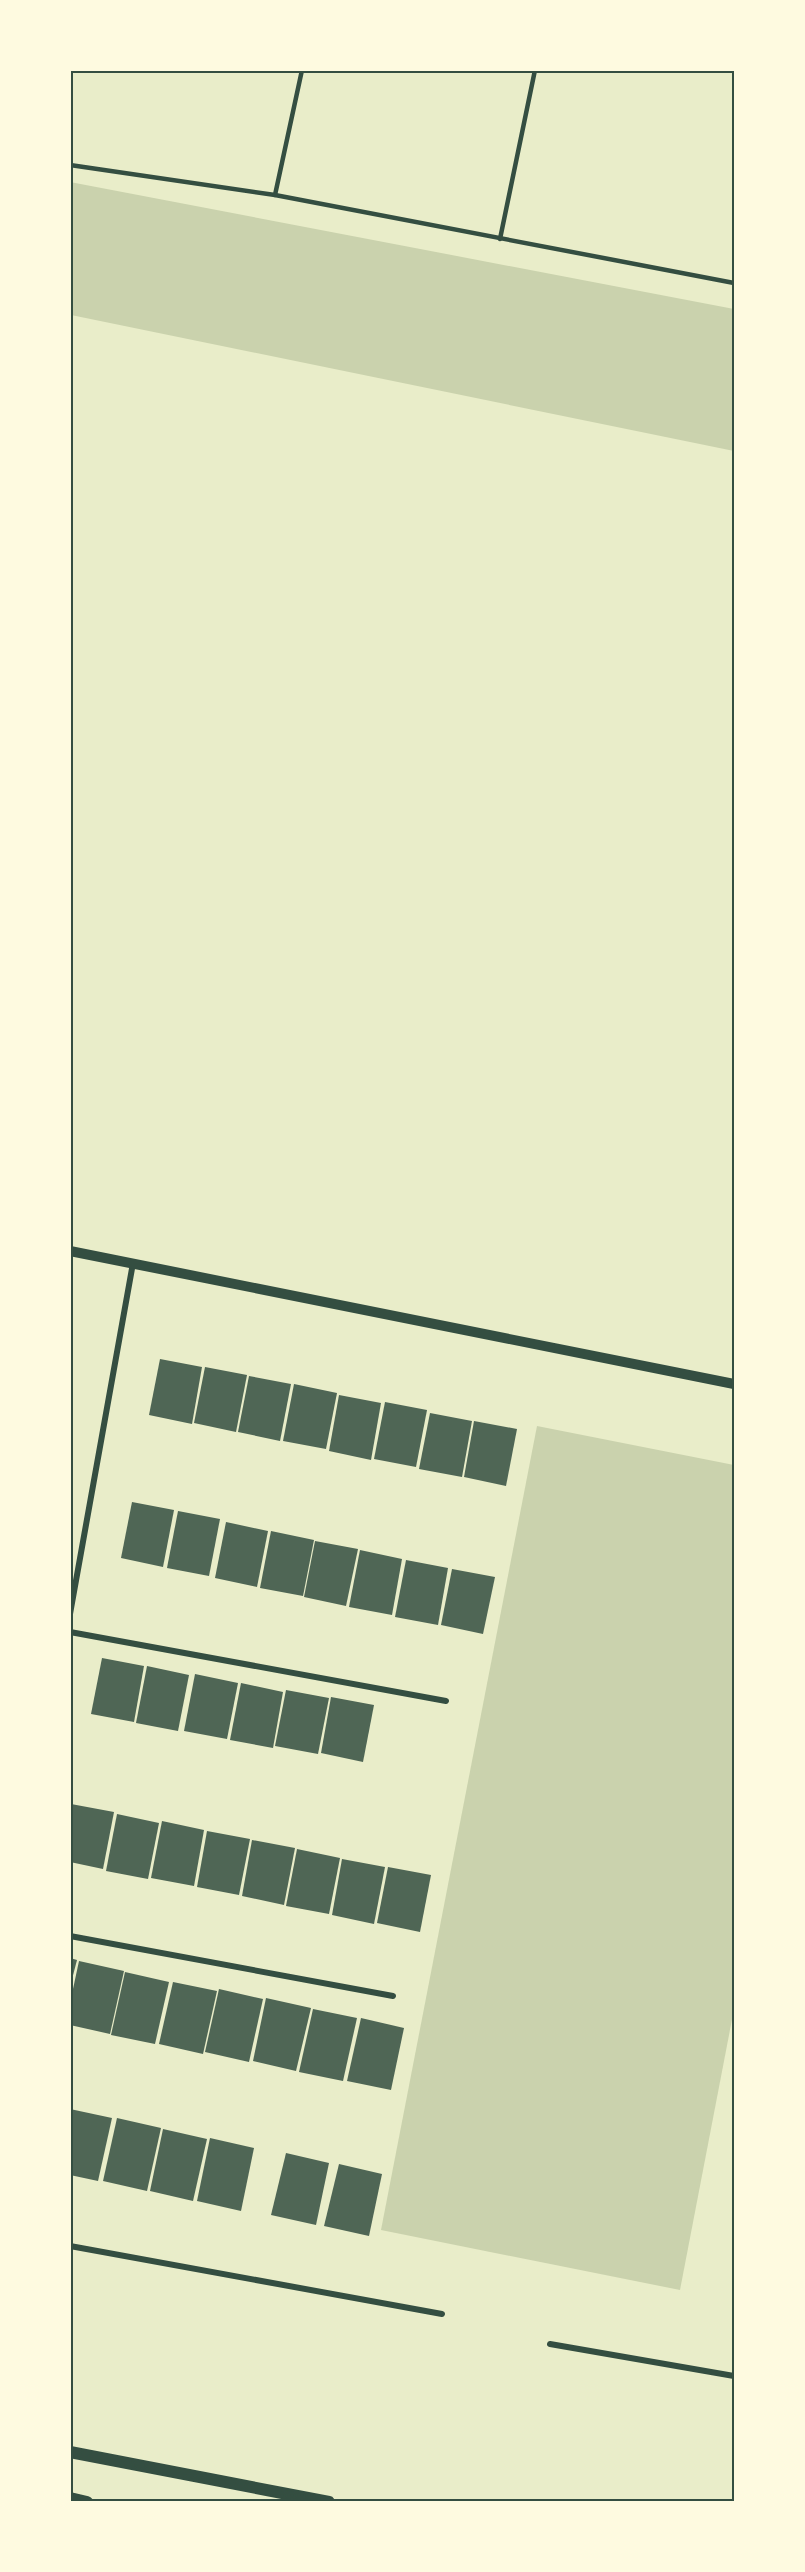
<svg xmlns="http://www.w3.org/2000/svg" width="805" height="2572" font-family="Helvetica,sans-serif">
<style>
.green{fill:#cad2ad}
.building{fill:#4f6655}
.lines{fill:none;stroke-linecap:round;stroke-linejoin:round}
.service{stroke:#344e41;stroke-width:4.5}
.minor{stroke:#344e41;stroke-width:6}
.tertiary{stroke:#344e41;stroke-width:10}
.secondary{stroke:#344e41;stroke-width:12}
.neatline{fill:none;stroke:#344e41;stroke-width:2}
</style>
<rect width="100%" height="100%" fill="#e9edc9"/>
<g class="green">
<path d="M70,182L734,309V451L71,315Z"/>
<path d="M537,1426L734,1465V2009L680,2290L381,2230Z"/>
</g>
<g class="building">
<path d="M160,1359L202,1367L192,1424L149,1415Z"/>
<path d="M205,1367L247,1375L236,1432L194,1423Z"/>
<path d="M249,1376L291,1384L280,1441L238,1432Z"/>
<path d="M294,1384L337,1393L326,1449L283,1441Z"/>
<path d="M339,1395L381,1403L371,1460L329,1451Z"/>
<path d="M385,1402L427,1410L416,1467L374,1459Z"/>
<path d="M430,1413L472,1421L462,1477L419,1469Z"/>
<path d="M474,1421L517,1429L506,1486L464,1477Z"/>
<path d="M132,1502L174,1510L163,1567L121,1558Z"/>
<path d="M178,1511L220,1519L209,1576L167,1568Z"/>
<path d="M226,1522L268,1531L257,1587L215,1578Z"/>
<path d="M271,1531L314,1540L303,1596L260,1588Z"/>
<path d="M315,1541L358,1549L346,1606L304,1597Z"/>
<path d="M360,1550L402,1559L392,1615L349,1607Z"/>
<path d="M406,1560L448,1568L438,1625L395,1617Z"/>
<path d="M452,1569L495,1577L483,1634L441,1625Z"/>
<path d="M102,1658L144,1666L134,1722L91,1714Z"/>
<path d="M147,1666L189,1675L178,1731L136,1723Z"/>
<path d="M195,1674L238,1683L227,1739L184,1731Z"/>
<path d="M241,1683L283,1692L273,1748L230,1740Z"/>
<path d="M286,1690L329,1698L318,1754L275,1746Z"/>
<path d="M331,1697L374,1705L363,1762L321,1753Z"/>
<path d="M71,1804L114,1812L103,1869L70,1862Z"/>
<path d="M117,1814L159,1823L148,1879L106,1871Z"/>
<path d="M162,1821L204,1830L194,1886L151,1878Z"/>
<path d="M207,1831L250,1839L239,1895L197,1887Z"/>
<path d="M252,1840L295,1848L284,1905L242,1896Z"/>
<path d="M297,1849L340,1858L329,1914L286,1906Z"/>
<path d="M342,1859L385,1867L374,1924L332,1915Z"/>
<path d="M388,1867L431,1875L420,1932L377,1923Z"/>
<path d="M70,1958L77,1960L71,1983H70Z"/>
<path d="M79,1961L124,1971L110,2034L70,2025V2003Z"/>
<path d="M125,1972L169,1982L155,2044L111,2035Z"/>
<path d="M173,1982L217,1991L203,2054L159,2044Z"/>
<path d="M219,1989L263,1999L249,2062L205,2052Z"/>
<path d="M266,1998L311,2008L296,2071L253,2061Z"/>
<path d="M313,2009L357,2018L343,2081L299,2072Z"/>
<path d="M361,2018L404,2028L391,2090L347,2081Z"/>
<path d="M70,2109L112,2118L98,2181L70,2175Z"/>
<path d="M117,2118L161,2128L147,2191L103,2181Z"/>
<path d="M163,2129L207,2139L193,2201L150,2191Z"/>
<path d="M210,2138L254,2148L241,2211L197,2201Z"/>
<path d="M286,2153L329,2163L316,2225L271,2215Z"/>
<path d="M339,2164L382,2174L369,2236L324,2226Z"/>
</g>
<g class="lines">
<g class="service">
<path d="M70,165L275,195L734,283"/>
<path d="M275,195L302,70"/>
<path d="M500,239L535,70"/>
</g>
<g class="minor">
<path d="M70,1614L133,1263"/>
<path d="M70,1632L446,1701"/>
<path d="M70,1936L393,1996"/>
<path d="M70,2246L442,2314"/>
<path d="M550,2344L734,2376"/>
</g>
<path class="tertiary" d="M70,1251L734,1384"/>
<g class="secondary">
<path d="M70,2452L329,2502"/>
<path d="M70,2498L87,2502"/>
</g>
</g>
<rect width="805" height="2572" fill="none" stroke="#fefae0" stroke-width="144"/>
<rect x="72" y="72" width="661" height="2428" class="neatline"/>
</svg>
